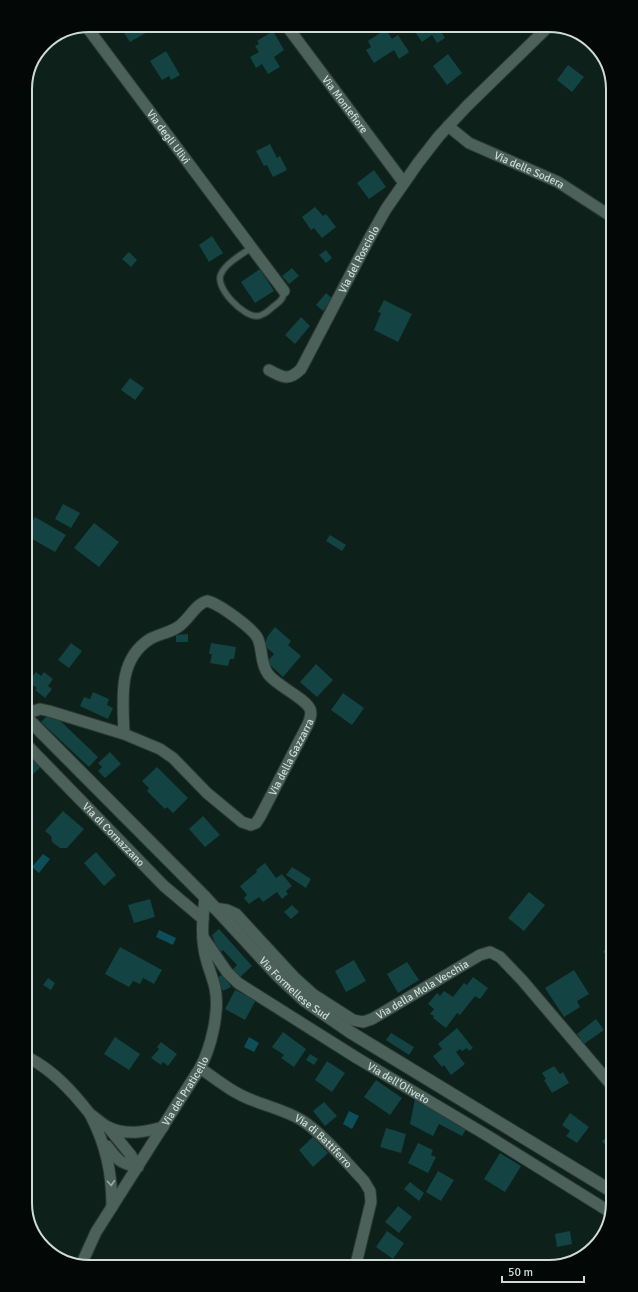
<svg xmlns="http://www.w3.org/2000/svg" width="638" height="1292" font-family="Signika,sans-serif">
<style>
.water{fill:#0d4e59}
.building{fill:#134342}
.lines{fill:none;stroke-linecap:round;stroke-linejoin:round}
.service-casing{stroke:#2d3834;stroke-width:8}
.minor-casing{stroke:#2d3834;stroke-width:13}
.tertiary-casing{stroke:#2d3834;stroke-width:14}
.service{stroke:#4c6159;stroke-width:5.5}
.minor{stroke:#4c6159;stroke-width:11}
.tertiary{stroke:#4c6159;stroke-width:12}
.oneway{stroke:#9aaaa4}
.labels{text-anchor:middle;stroke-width:3;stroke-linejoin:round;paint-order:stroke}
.street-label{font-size:11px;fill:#cedad6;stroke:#030806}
.rim{fill:none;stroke:#cedad6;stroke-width:2}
</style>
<rect width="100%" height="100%" fill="#0d211a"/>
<g class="water">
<path d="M43,854L50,859L39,873L32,867Z"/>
<path d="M159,930L176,938L173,945L156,937Z"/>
<path d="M249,1037L259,1043L254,1052L244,1047Z"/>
<path d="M349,1111L359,1116L352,1129L343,1124Z"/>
</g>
<g class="building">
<path d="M119,25H148L151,30L130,42Z"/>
<path d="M410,25H425L429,30L437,25L445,38L437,43L432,35L422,42Z"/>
<path d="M386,29L392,39L398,35L409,52L399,59L394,50L374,63L366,50L371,47L368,41Z"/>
<path d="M273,31L284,50L274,57L280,67L268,74L262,64L256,68L250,57L259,52L255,46L259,44L257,41Z"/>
<path d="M166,51L180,75L171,80L169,76L162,80L150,61Z"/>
<path d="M448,54L462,73L447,85L433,66Z"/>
<path d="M568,65L584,77L572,92L557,80Z"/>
<path d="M270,144L277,158L280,156L287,170L273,177L267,165L264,166L256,151Z"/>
<path d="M374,170L386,187L369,199L357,183Z"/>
<path d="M315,207L323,216L326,214L336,227L322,238L314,228L311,230L302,217Z"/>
<path d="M212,236L223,253L209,262L199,245Z"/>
<path d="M326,250L332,258L326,263L319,255Z"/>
<path d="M129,252L137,260L131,267L122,259Z"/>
<path d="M292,268L299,276L289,284L282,276Z"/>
<path d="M260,269L274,291L255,303L241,282Z"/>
<path d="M326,293L333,299L323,311L316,305Z"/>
<path d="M384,300L412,314L398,342L374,330L381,313L378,312Z"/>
<path d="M301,317L310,326L295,344L285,335Z"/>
<path d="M130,378L144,388L135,400L121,390Z"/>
<path d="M63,504L80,513L71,528L55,519Z"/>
<path d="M35,517L66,535L55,552L27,536V530Z"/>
<path d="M94,523L119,542L99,567L74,548Z"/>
<path d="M330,535L346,545L342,551L326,541Z"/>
<path d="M275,627L291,641L288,645L301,656L283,677L267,662L274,654L265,646L267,637Z"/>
<path d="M188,634V642H176V635Z"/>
<path d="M71,643L82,651L69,668L58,660Z"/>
<path d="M211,643L236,647L234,659H230L228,666L210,663L212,654H209Z"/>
<path d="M316,664L333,680L317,697L300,682Z"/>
<path d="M36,672L41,676L44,672L53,679L48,686L52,689L45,698L35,690L37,688L28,682Z"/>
<path d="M93,692L109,699L107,705L113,708L108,719L80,706L84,697L90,699Z"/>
<path d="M343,693L364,708L352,725L331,710Z"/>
<path d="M51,712L98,757L89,767L41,722Z"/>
<path d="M28,751L42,766L32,775L28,771Z"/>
<path d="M110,752L121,764L105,778L98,771L102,767L98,763Z"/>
<path d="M157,767L188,798L173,813L167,807L165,809L147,791L149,788L142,781Z"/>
<path d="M63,811L84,829L67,848H60L52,842L51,836L45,831Z"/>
<path d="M203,816L220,835L205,847L189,829Z"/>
<path d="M96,852L116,875L104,886L84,863Z"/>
<path d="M265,863L276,878L282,874L292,886L286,891L288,894L282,899L277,892L263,902L259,897L249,904L244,898L247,895L240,886L257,872L256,870Z"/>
<path d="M292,867L311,879L306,888L286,875Z"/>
<path d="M529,892L545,905L524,931L508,918Z"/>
<path d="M150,899L155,917L134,923L128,905Z"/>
<path d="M292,905L299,912L291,919L284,912Z"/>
<path d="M219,929L252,966L239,978L232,970L237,965L223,950L219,954L212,935Z"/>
<path d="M612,940V959L603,952Z"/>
<path d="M120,947L162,970L154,984L143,978L140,984L133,981L129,987L105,974Z"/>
<path d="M354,960L366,981L346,992L335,971Z"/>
<path d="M407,962L419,980L398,993L387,974Z"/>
<path d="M574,970L589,994L577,1001L580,1007L564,1017L545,988Z"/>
<path d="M224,974L231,987L223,991L216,978Z"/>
<path d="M473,977L488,988L480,999L475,996L460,1015L457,1013L446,1028L433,1018L434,1016L430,1014L434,1009L428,1004L437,993L440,996L444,991L453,997L464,983L467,985Z"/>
<path d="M48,978L55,983L51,990L43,985Z"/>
<path d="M235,990L256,1000L245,1020L225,1009Z"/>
<path d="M596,1019L604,1030L584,1044L577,1034Z"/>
<path d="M457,1028L473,1048L469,1051L467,1048L462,1051L460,1049L456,1052L465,1064L451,1075L444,1065L442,1067L433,1056L442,1049L438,1044Z"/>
<path d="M283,1032L306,1049L294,1067L281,1058L284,1055L272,1047Z"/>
<path d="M391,1033L414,1047L409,1055L386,1040Z"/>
<path d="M115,1037L140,1054L129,1070L104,1054Z"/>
<path d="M161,1042L177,1054L168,1066L163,1062L161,1065L151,1058L159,1049L157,1047Z"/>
<path d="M310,1054L318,1059L314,1065L306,1060Z"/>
<path d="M327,1061L345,1073L332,1092L315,1080Z"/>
<path d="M554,1066L560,1074L563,1072L569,1083L552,1093L544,1080L546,1079L542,1073Z"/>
<path d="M376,1080L402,1098L390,1115L364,1097Z"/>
<path d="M415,1099L467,1128L462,1136L439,1124L433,1136L410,1124Z"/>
<path d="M324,1102L337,1116L325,1126L313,1111Z"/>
<path d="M570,1113L589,1127L577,1143L566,1136L570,1131L562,1125Z"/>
<path d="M386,1128L406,1134L401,1153L380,1147Z"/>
<path d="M613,1133V1149L610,1151L602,1141Z"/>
<path d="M313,1137L328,1153L313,1167L299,1150Z"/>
<path d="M418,1143L433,1150L431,1155L436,1157L428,1173L408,1163Z"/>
<path d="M500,1153L521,1166L505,1192L484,1179Z"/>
<path d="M438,1171L454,1180L441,1201L426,1192Z"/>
<path d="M410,1182L424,1193L419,1201L404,1189Z"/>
<path d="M398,1206L412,1217L399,1233L385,1222Z"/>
<path d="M387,1231L404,1243L393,1259L376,1247Z"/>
<path d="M570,1231L572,1244L557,1247L555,1234Z"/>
</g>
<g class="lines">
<g class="service-casing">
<path id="service" d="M251,248C241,255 226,263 221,274C214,287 244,318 258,316C265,315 269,310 274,306C279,302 284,299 284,291"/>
</g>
<g class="minor-casing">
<g id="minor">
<path id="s1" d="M286,25L404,183"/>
<path id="s2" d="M86,26L284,291"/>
<path id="s3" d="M448,126L469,143L558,182L609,215"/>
<path id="s4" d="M269,370C283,378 289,381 301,369L369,239L386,209L418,163L439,136L467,106L550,25"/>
<path id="s5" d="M28,713L40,709L49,711L124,734L160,749L173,758L207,793L242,822L251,825L256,823L260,817L308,724C310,719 312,714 310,709C305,698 277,686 268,674C260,663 263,651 258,639C254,629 218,603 207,601C195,604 189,620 178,627C169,633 159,634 150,639C117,660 123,700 124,734"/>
<path id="s6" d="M28,746L164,886L203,919"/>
<path id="s7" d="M214,908L227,910L236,914L294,977L314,995L353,1020L363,1022L372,1019L480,955L490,952L500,957L522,980L613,1087"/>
<path id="s8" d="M203,937L227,972L238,983L357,1058L488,1136L610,1212"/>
<path d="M29,1058C54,1071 73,1092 90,1114"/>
<path id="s9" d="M200,1068C217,1080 233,1093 252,1100C269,1107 288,1111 303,1121C323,1134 347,1163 364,1181L370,1191L371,1202L356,1264"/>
<path d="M107,1146C117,1160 121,1164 138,1167L130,1154L108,1127"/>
<path d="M112,1207C112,1172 106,1145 90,1114C96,1118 102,1124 108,1127C126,1136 145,1132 163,1127"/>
<path id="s10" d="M81,1265L96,1232L200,1068C211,1048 220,1011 215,988C212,975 206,963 204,949C201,932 203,914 205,897"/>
</g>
</g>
<g class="tertiary-casing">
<g id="tertiary">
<path id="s11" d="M28,719L205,897L277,975L305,1001L350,1032L613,1192"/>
</g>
</g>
<use href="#service" class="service"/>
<use href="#minor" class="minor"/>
<use href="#tertiary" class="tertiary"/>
</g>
<defs><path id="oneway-chevron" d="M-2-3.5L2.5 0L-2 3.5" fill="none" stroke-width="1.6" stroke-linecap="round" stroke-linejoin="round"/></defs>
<use class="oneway" href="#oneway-chevron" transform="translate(111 1183) rotate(86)"/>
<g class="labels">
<g class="street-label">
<text dy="4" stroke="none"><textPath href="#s1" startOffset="99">Via Montefiore</textPath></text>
<text dy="4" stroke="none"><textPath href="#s2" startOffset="138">Via degli Ulivi</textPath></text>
<text dy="4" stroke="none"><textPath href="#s3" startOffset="93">Via delle Sodera</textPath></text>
<text dy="4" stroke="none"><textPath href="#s4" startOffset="160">Via del Rosciolo</textPath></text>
<text dy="4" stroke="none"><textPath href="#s5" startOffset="339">Via della Gazzarra</textPath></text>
<text dy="4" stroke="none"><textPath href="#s6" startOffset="123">Via di Cornazzano</textPath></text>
<text dy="4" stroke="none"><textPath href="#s11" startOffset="379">Via Formellese Sud</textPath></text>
<text dy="4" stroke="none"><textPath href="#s7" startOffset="260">Via della Mola Vecchia</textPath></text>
<text dy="4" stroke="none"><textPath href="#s8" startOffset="247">Via dell'Oliveto</textPath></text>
<text dy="4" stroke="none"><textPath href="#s10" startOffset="203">Via del Praticello</textPath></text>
<text dy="4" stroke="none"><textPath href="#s9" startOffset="145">Via di Battiferro</textPath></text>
</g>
</g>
<path d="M0 0H638V1292H0ZM89 32H549A57 57 0 0 1 606 89V1203A57 57 0 0 1 549 1260H89A57 57 0 0 1 32 1203V89A57 57 0 0 1 89 32Z" fill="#030806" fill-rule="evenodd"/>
<path class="rim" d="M89 32H549A57 57 0 0 1 606 89V1203A57 57 0 0 1 549 1260H89A57 57 0 0 1 32 1203V89A57 57 0 0 1 89 32Z"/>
<path d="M502 1276v6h82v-6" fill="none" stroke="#cedad6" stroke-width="2"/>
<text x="508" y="1276" font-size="12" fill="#cedad6" stroke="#030806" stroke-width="3" paint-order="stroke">50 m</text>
</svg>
